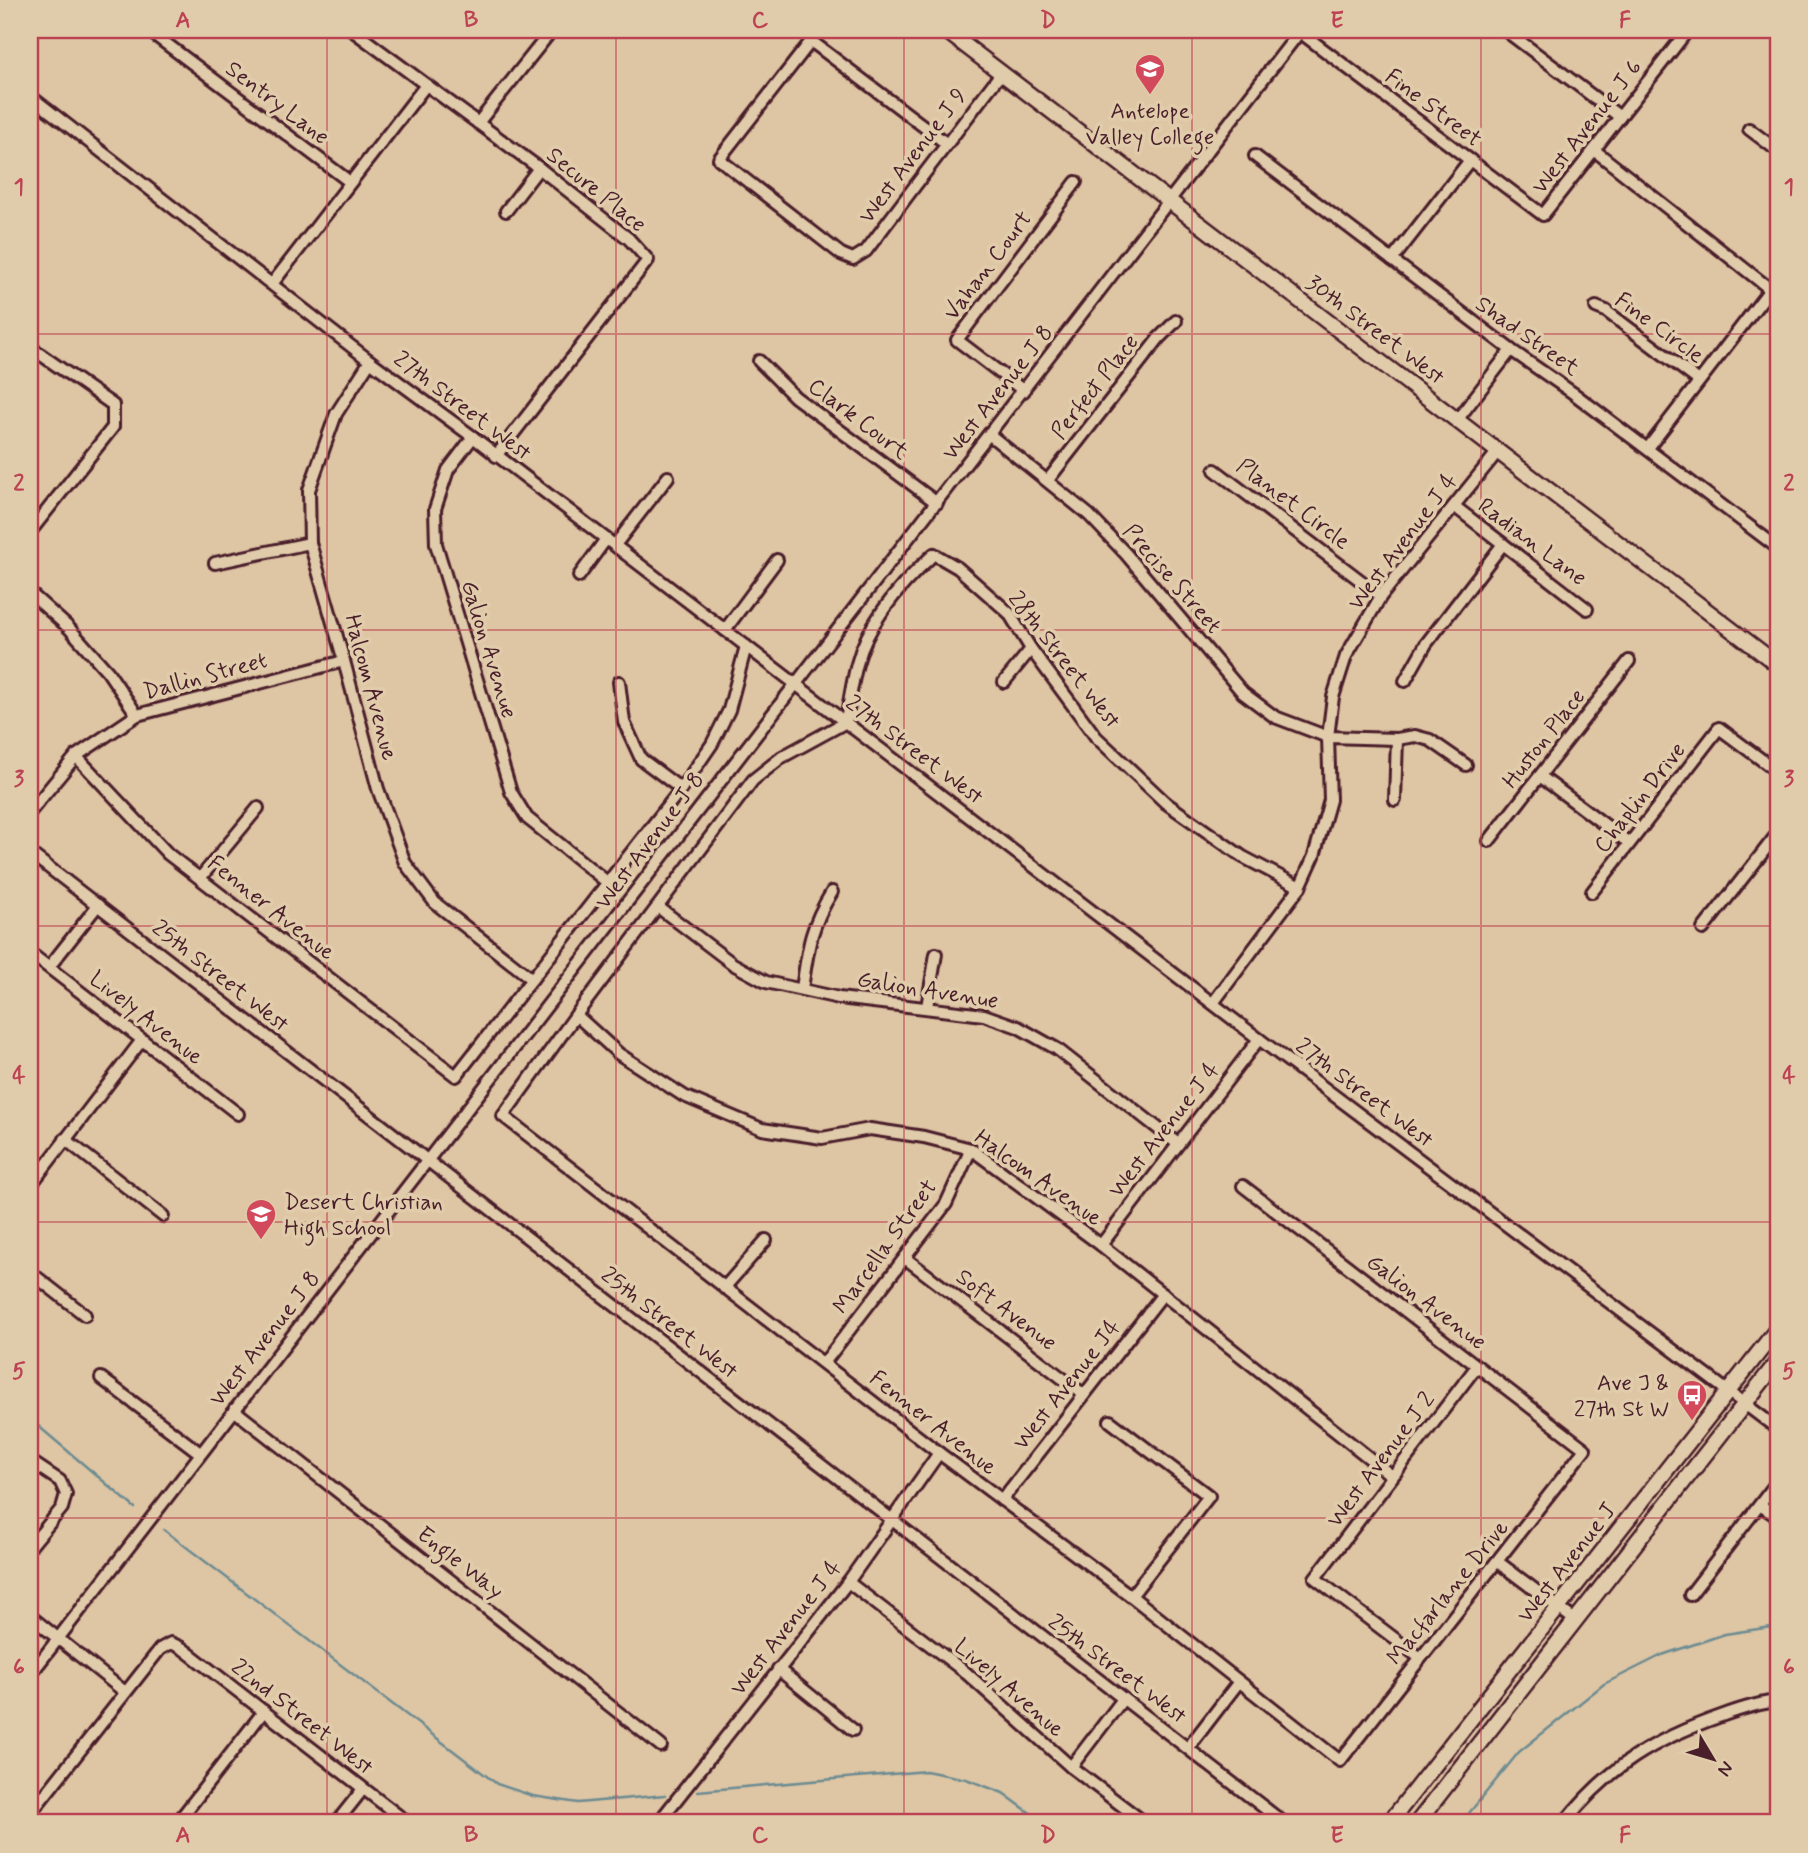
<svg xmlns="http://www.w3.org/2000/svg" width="1808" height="1853" font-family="Mynerve,sans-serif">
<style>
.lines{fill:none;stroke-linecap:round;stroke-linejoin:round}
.stream{stroke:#6c8b92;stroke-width:2.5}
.minor-casing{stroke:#4a1f2b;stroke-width:16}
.major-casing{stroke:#4a1f2b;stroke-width:19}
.minor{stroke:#e0ccaa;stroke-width:10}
.major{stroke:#e0ccaa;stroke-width:14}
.grid{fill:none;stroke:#bd4354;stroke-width:2;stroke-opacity:0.55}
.labels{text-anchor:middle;stroke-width:7;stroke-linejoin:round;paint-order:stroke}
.street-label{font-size:23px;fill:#4a1f2b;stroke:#e0ccaa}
.poi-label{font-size:23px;fill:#4a1f2b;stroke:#e0ccaa}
.neatline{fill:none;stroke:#bd4354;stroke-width:2.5}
.grid-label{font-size:23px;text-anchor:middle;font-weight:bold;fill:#bd4354}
</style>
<rect width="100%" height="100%" fill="#dec5a3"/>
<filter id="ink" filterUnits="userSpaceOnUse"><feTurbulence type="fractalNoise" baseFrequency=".0143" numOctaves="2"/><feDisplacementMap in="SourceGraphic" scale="14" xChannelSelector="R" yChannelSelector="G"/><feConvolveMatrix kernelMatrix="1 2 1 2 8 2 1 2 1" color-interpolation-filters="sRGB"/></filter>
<g filter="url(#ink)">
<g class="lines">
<g class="stream">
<path d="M30,1419L135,1508"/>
<path d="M164,1530L497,1784L533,1796L578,1803L665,1795"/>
<path d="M698,1791L926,1771L966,1779L1003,1793L1044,1823"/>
<path d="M1461,1823L1519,1752L1604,1684L1662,1655L1725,1634L1778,1626"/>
</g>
<g class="minor-casing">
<g id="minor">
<path d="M148,30L350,182"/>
<path d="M352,30L539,168L629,239L648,260L496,456"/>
<path d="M1505,30L1620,117"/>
<path d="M1300,32L1543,215L1688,30"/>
<path d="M30,96L370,361L473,437L1259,1039L1778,1429"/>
<path d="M478,123L552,30"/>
<path d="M1749,129L1778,151"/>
<path d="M947,144L811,41L719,159L841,254L853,259L866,251C911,191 956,132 1002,72"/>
<path d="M1594,150L1770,289"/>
<path d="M1255,156L1511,350L1573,393L1778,548"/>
<path d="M506,211L539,168"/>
<path d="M1392,260L1470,160"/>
<path d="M272,284L426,85"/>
<path d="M1596,307L1606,311L1699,381"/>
<path d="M30,347L113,405V427L30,532"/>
<path d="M370,361L336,414L309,490L310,543L344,661L378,789L405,863L435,903L532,979"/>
<path d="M759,361L795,397L937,503"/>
<path d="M1024,391L957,340L1076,182"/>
<path d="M1458,419L1511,350"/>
<path d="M990,435L1089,515L1126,554L1243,693L1275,717L1328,737L1397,739L1415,736L1430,740L1466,765"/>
<path d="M473,437L448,470L435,509L436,544L511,792L527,818L607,882"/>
<path d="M1648,448L1778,279"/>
<path d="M1215,470L1381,596"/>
<path d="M1048,480L1159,338L1176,321"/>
<path d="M1454,506L1587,609"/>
<path d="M615,545L668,477"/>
<path d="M215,563L310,543"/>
<path d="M579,576L606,539"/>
<path d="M30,593L69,628L108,672L137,715"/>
<path d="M725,630L777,560"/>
<path d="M1405,681L1426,644L1503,544"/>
<path d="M619,682L624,722L641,759L681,789"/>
<path d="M1004,682L1031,649"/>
<path d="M76,756L168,854L456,1076L681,789L712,744L729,710L746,646"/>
<path d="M1540,776L1629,843"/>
<path d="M1395,800L1397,739"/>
<path d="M30,812L76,756L137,715L344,661"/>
<path d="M1489,841L1629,661"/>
<path d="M30,853L1284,1823"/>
<path d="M201,877L258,808"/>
<path d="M1592,892L1719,728L1778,772"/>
<path d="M658,907L733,964L766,982L839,998L984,1015L1018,1027L1057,1049L1178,1144"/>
<path d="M1703,929L1778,833"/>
<path d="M30,953L238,1114"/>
<path d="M49,967L98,905"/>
<path d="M802,989C808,948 810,927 832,892"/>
<path d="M1213,1003L1300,887L1314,856L1330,800L1328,737L1333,697L1346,656L1381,596L1499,450"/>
<path d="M927,1007L936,954"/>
<path d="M576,1015L619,1054L684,1096L762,1129L822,1138L870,1129L924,1137L971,1149L1101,1245L1392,1476"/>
<path d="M65,1139L163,1216"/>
<path d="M30,1186L142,1040"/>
<path d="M1243,1186L1585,1449L1340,1761L1131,1596L939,1453L503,1116L576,1015L753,780L782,757L846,722C849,703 852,683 857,664C868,621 902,583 934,554L958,568L1009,613L1031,649L1096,737L1166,803L1243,857L1300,887"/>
<path d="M1101,1245L1259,1039"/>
<path d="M905,1258L1083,1394"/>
<path d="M30,1272L85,1315"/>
<path d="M724,1288L766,1240"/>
<path d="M824,1363L946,1204L971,1149"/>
<path d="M101,1378L200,1453"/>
<path d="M234,1410L661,1746"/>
<path d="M1110,1421L1209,1496L1131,1596"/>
<path d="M30,1461L60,1481L66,1494L62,1508L30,1547"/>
<path d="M1002,1500L1163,1294"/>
<path d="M1760,1505L1778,1517"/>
<path d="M1498,1562L1576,1621"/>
<path d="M848,1582L965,1672L1071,1767L1145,1823"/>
<path d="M1690,1595L1778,1481"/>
<path d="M30,1616L125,1692"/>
<path d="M1420,1658L1315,1578L1477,1366"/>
<path d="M778,1669L853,1730"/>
<path d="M30,1675L1301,30"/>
<path d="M1188,1748L1238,1683"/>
<path d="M1071,1767L1123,1699"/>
<path d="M30,1814L160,1649L171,1643L182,1648L408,1823"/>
<path d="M177,1823L264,1711"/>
<path d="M336,1823L363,1789"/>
<path d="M658,1823L848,1582L939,1453"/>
<path d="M1564,1823C1608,1767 1655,1739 1721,1716C1740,1709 1758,1703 1778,1701"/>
<path d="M1770,1823L1778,1821"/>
</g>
</g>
<g class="major-casing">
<g id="major">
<path d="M945,30L1778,665"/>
<path d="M1389,1823L1778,1328"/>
<path d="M1417,1823L1778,1361"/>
</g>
</g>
<use href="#minor" class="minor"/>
<use href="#major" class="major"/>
</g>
</g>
<path class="grid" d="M327,30V1823M616,30V1823M904,30V1823M1192,30V1823M1481,30V1823M30,334H1778M30,630H1778M30,926H1778M30,1222H1778M30,1518H1778"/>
<defs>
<g id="university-pin" transform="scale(1.575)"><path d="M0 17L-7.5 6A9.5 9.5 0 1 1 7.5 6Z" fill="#d1495b" stroke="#e0ccaa"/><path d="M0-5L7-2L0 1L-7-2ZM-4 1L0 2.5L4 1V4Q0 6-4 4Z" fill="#fff"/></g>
<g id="school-pin" transform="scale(1.575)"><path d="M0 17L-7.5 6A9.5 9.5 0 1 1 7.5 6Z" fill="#d1495b" stroke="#e0ccaa"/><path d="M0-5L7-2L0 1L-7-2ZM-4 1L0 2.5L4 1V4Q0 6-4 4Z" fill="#fff"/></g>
<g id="bus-pin" transform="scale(1.575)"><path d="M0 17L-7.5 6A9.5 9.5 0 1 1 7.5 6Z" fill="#d1495b" stroke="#e0ccaa"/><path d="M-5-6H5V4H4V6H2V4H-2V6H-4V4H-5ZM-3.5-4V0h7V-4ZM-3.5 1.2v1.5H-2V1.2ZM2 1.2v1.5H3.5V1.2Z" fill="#fff"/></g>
</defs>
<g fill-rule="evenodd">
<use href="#university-pin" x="1150" y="69"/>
<use href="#school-pin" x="261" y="1214"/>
<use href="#bus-pin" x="1692" y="1395"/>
</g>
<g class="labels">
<g class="street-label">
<text transform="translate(278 102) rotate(37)" y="8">Sentry Lane</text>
<text transform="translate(1434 107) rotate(37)" y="8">Fine Street</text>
<text transform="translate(1586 126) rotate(-52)" y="8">West Avenue J 6</text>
<text transform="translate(912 155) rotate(-53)" y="8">West Avenue J 9</text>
<text transform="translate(597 189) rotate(39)" y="8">Secure Place</text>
<text transform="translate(987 265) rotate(-53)" y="8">Vahan Court</text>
<text transform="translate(1660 327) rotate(36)" y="8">Fine Circle</text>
<text transform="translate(1376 329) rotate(37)" y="8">30th Street West</text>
<text transform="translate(1528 335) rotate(35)" y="8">Shad Street</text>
<text transform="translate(1094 386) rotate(-52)" y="8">Perfect Place</text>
<text transform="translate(997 392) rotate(-52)" y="8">West Avenue J 8</text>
<text transform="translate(463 405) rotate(37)" y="8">27th Street West</text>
<text transform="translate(859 418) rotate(37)" y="8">Clark Court</text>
<text transform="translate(1294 503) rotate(37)" y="8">Planet Circle</text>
<text transform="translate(1402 541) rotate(-53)" y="8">West Avenue J 4</text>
<text transform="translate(1533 541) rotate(37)" y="8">Radian Lane</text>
<text transform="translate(1173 578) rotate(49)" y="8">Precise Street</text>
<text transform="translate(490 649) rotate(73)" y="8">Galion Avenue</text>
<text transform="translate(1065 659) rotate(52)" y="8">28th Street West</text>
<text transform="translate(205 675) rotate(-15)" y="8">Dallin Street</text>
<text transform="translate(372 687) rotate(75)" y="8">Halcom Avenue</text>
<text transform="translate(1543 738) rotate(-52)" y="8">Huston Place</text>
<text transform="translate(915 749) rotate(37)" y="8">27th Street West</text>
<text transform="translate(1639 797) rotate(-52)" y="8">Chaplin Drive</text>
<text transform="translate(649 840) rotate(-53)" y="8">West Avenue J 8</text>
<text transform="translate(272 907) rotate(38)" y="8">Fenner Avenue</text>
<text transform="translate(221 975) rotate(38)" y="8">25th Street West</text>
<text transform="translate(928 989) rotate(9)" y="8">Galion Avenue</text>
<text transform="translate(147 1017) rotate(38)" y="8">Lively Avenue</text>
<text transform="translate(1365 1092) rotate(37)" y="8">27th Street West</text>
<text transform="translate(1163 1129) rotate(-52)" y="8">West Avenue J 4</text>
<text transform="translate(1039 1177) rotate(35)" y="8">Halcom Avenue</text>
<text transform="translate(884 1246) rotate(-54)" y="8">Marcella Street</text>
<text transform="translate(1427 1301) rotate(37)" y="8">Galion Avenue</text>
<text transform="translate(1007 1309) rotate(37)" y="8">Soft Avenue</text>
<text transform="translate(670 1322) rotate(38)" y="8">25th Street West</text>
<text transform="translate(264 1338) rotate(-52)" y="8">West Avenue J 8</text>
<text transform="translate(1066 1384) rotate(-52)" y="8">West Avenue J4</text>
<text transform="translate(934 1422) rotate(38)" y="8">Fenner Avenue</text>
<text transform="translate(1380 1459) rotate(-53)" y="8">West Avenue J 2</text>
<text transform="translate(461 1562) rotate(38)" y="8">Engle Way</text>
<text transform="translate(1566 1562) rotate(-52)" y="8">West Avenue J</text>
<text transform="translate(1447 1592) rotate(-51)" y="8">Macfarlane Drive</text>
<text transform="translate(785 1627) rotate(-52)" y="8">West Avenue J 4</text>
<text transform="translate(1118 1668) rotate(37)" y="8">25th Street West</text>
<text transform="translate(1010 1687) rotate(41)" y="8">Lively Avenue</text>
<text transform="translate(303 1716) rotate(38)" y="8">22nd Street West</text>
</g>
<g class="poi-label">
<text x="1150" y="118">Antelope<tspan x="1150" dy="26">Valley College</tspan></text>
<text x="284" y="1209" text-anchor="start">Desert Christian<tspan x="284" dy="26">High School</tspan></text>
<text x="1669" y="1390" text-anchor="end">Ave J &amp;<tspan x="1669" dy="26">27th St W</tspan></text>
</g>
</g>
<rect width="1808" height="1853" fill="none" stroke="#e0ccaa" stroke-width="77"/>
<g transform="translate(1713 1759) rotate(128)" stroke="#e0ccaa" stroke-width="5" paint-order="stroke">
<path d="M0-5L12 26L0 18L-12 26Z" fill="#4a1f2b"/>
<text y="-10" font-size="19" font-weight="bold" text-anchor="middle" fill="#4a1f2b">N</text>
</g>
<rect x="38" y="38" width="1732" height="1776" class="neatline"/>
<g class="grid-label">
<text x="183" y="27">A</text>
<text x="471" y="27">B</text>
<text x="760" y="27">C</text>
<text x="1048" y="27">D</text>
<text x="1337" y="27">E</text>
<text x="1625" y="27">F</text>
<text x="19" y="194">1</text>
<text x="1789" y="194">1</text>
<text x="19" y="490">2</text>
<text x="1789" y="490">2</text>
<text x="19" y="786">3</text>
<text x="1789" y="786">3</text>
<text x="19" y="1082">4</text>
<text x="1789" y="1082">4</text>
<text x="19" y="1378">5</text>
<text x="1789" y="1378">5</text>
<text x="19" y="1674">6</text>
<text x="1789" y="1674">6</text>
<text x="183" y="1842">A</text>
<text x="471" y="1842">B</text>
<text x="760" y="1842">C</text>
<text x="1048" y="1842">D</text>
<text x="1337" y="1842">E</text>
<text x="1625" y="1842">F</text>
</g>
</svg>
